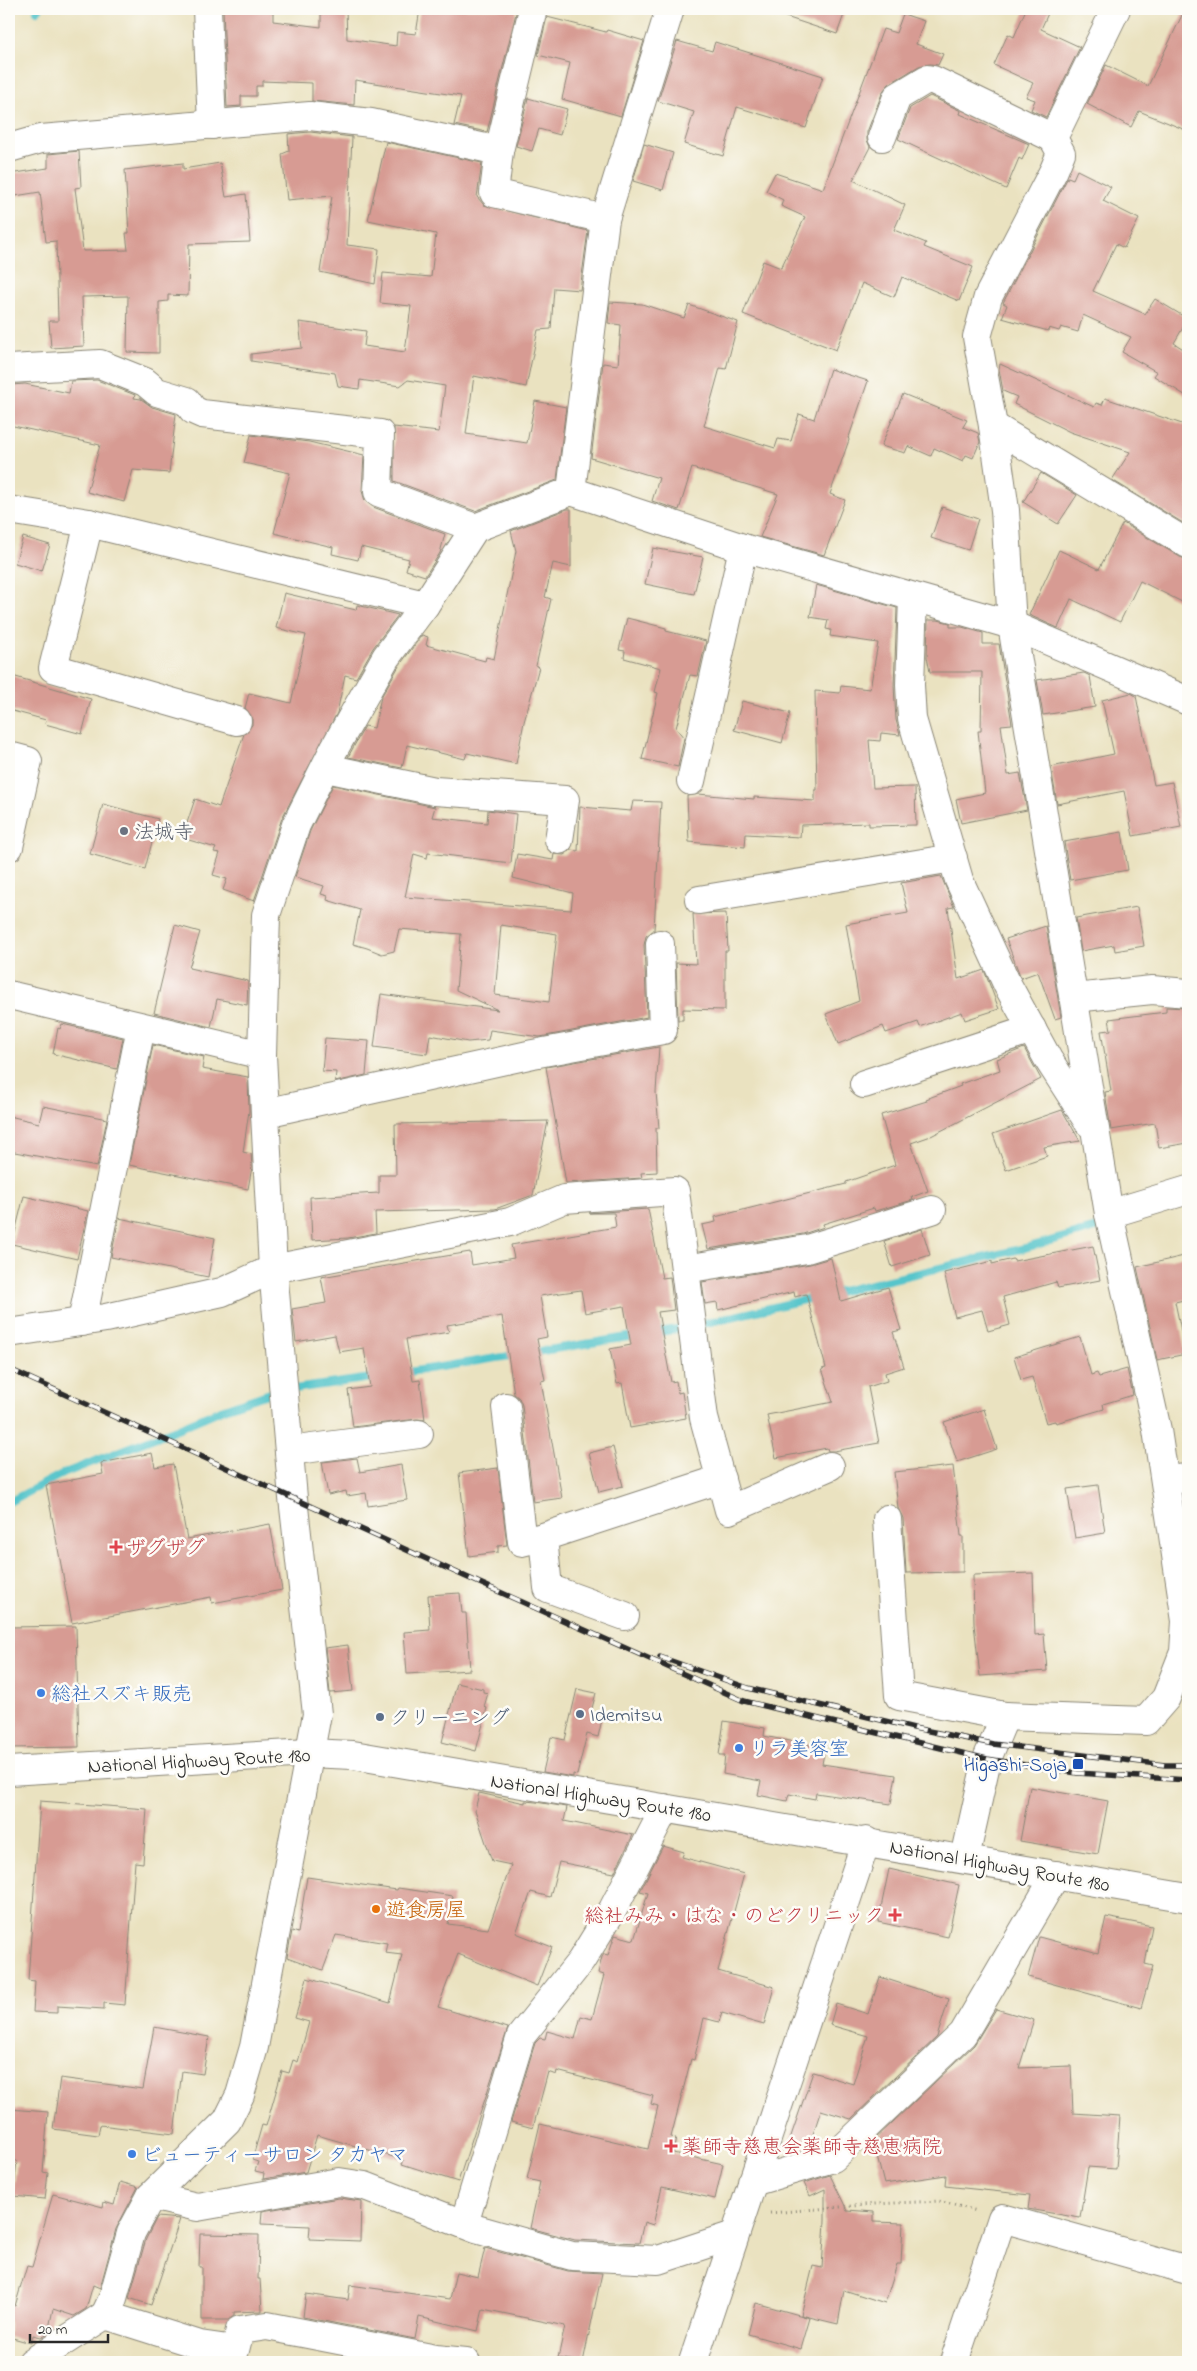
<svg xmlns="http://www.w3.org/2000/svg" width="1197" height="2371" font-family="'Indie Flower','Klee One',sans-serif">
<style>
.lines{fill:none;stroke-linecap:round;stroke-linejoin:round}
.stream{stroke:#57c5cb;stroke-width:8}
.building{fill:#d79b93;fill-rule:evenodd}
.minor-casing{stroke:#8a8676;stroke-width:30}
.highway-casing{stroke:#8a8676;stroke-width:30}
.path{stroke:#8a8676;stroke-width:3;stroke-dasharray:1 4;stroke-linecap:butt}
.minor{stroke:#fff;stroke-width:28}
.highway{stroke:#fff;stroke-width:28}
.rail-casing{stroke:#2b2b2b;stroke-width:5.5}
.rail{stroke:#fdfcf7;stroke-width:4;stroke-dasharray:11;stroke-linecap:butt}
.worship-dot{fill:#6b7280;stroke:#fdfcf7;stroke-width:2}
.health-dot{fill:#e0444e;stroke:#fdfcf7;stroke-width:2}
.shop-dot{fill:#3f7fe0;stroke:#fdfcf7;stroke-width:2}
.service-dot{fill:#5c6f8a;stroke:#fdfcf7;stroke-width:2}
.transit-dot{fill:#1a4fb4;stroke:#fdfcf7;stroke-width:2}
.food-dot{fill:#e8710a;stroke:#fdfcf7;stroke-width:2}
.labels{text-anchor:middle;stroke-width:5;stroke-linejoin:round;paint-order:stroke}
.worship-label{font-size:20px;fill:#5b616d;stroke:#fdfcf7;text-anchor:start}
.health-label{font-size:20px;fill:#be3a42;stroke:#fdfcf7;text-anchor:start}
.shop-label{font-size:20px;fill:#366cbe;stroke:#fdfcf7;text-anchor:start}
.service-label{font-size:20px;fill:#4e5e75;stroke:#fdfcf7;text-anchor:start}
.street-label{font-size:20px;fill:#2b2b2b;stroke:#fdfcf7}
.transit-label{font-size:20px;fill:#164399;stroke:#fdfcf7;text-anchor:end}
.food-label{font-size:20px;fill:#c56008;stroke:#fdfcf7;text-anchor:start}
</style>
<rect width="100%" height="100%" fill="#fdfcf7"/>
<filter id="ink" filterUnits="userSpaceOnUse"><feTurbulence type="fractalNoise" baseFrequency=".02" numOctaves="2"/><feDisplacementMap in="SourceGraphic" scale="10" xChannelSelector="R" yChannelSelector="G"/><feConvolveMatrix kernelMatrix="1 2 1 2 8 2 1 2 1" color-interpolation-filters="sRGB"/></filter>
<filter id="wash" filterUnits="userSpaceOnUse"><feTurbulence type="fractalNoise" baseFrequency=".0096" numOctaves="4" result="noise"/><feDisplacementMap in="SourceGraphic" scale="20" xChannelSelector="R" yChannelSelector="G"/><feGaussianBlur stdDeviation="1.12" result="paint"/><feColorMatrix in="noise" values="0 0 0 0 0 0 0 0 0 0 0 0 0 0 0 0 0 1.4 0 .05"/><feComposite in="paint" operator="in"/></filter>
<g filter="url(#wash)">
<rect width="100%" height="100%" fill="#eae2c0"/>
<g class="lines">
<g class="stream">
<path d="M37,11L39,9"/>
<path d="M829,1294L1025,1248L1107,1225"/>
<path d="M654,1333L689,1327L816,1297"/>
<path d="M530,1353L640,1335"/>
<path d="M402,1373L516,1355"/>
<path d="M9,1502L60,1475L179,1428L221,1410L273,1392L378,1377"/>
</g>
</g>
<g id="blocks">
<g class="building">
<path d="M223,9H273V21L321,27V9H346L347,39L396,46L397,32L416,34L420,9H517L487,132L454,125L461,96L355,80L354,105L312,101V83L262,81V86H256V96H241V106L227,107Z"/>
<path d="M774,9H846L837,34L774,13Z"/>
<path d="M1026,9H1050L1041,29L1080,47L1046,117L1031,110L1035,100L1026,97L1033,83L994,65L1008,34L1014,37Z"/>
<path d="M1185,9H1188V131L1139,111L1131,127L1087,104L1106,65L1148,86Z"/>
<path d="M903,14L924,21L916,44L943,54L938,65L930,64L919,66L889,84L883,91L867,132V140L870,147L853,180L905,205L894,230L926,243L924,247L973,267L959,301L902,277L894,297L862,283L836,350L743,314L763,261L781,268L805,217L781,206L783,200L766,191L775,173L823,189L883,29L896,33Z"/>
<path d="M547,17L606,32L607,30L644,41L621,116L562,99L570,63L538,55Z"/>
<path d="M677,41L712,51L715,42L823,76L806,128L737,107L723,156L684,144L694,112L658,101Z"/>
<path d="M930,96L961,111L960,114L1029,144L1022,160L1019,158L1006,189L898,139L910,108Z"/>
<path d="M528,98L567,109L560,135L539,129L532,151L516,146Z"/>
<path d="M310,132L352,137L347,245L379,249L375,284L320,272L332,196L287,200L282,154L289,151L288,134Z"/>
<path d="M386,142L482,163L477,197L484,205L588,231L580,290L554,288L551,329L538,330L526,387L474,376L466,434L527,443L535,401L566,407L557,480L475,511L394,481V427L439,432L445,386L408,380L400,386L360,380L359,389L338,386L335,373L251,361V354L302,348L299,322L366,331L364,346L405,352L411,306L380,303L383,273L431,277L436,234L368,220Z"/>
<path d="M644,144L673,153L663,190L633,181Z"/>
<path d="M79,151L81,187L75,188L83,251L128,250L126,233H129L125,170L183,163V169L220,163L226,197L246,194L250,242L189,244L188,296L168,295V301L159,302V353L127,352L128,296L82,297L84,346L51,348L49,321H58L56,241L46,242L40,192L9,197V174L48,168V154Z"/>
<path d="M1077,170L1111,187L1103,201L1139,219L1124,248L1116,244L1093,291L1145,314L1155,299L1188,319L1174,343L1188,352V397L1154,376L1157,372L1122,352L1131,337L1083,315L1078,332L1061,327L1059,331L1049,328L1048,331L1002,318L1007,305L1003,303L1068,177L1073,179Z"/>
<path d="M610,302L642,304L684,318L689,305L738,322L726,369L720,368L704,426L775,448L778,439L791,441L799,414L814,419L830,369L868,381L849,437H848L849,440L830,494L845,500L824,555L760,537L778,494L692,468L679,510L652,501L659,478L591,458L603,363L618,365L621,325L608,323Z"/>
<path d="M1000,364L1094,407L1096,403L1102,405L1105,398L1188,426V526L1112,480L1130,452L1070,432L1014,404L1017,397L1003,391L999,369Z"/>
<path d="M97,380L135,395L134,398L141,399L152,407L176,414L169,473L133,470L124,502L87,492L100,445L9,425V396L11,385L25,384L69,393L71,381Z"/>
<path d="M903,394L967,420L963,427L978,433L980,442L973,458L966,455L963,461L934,448L931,456L908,446L905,453L881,446Z"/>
<path d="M251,435L309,442L364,455L362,491L365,501L373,507L445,534L440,553L425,576L406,570L409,559L361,547L358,560L332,554L333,547L274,533L290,473L244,463Z"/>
<path d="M1041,473L1077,495L1058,524L1023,502Z"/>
<path d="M942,507L978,519L968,550L931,538Z"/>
<path d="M567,509H571V567L553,563L545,597L551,599L536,666L539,667L524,722L516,764L467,753L465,759L407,745L402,768L348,757L365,726L374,728L381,697L399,666L422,635L428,637L426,645L485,661L486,657L494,659L516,551L511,531Z"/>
<path d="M1123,523L1180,557L1188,560V605L1140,581L1120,622L1071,599L1058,628L1029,615L1059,550L1099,569Z"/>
<path d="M23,537L50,545L42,571L15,563Z"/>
<path d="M653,548L703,557L694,594L645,584Z"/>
<path d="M816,585L897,608L894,686L896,720L900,735L881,733L880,741L869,740L873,788L915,787L916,825L869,826V823L801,825L800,837L746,834L745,847L689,842L687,796L698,794L754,799V797L815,801V790H817L815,691L840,693L841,686L870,689L878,643L830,636L831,630L826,629L828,620L810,617Z"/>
<path d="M284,593L356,610L357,605L398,615L373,648L356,678L345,675L337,713L282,818L254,901L223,890L227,879L213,875L220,853L214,852L216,848L182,838L195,799L219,807L244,734L252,725V717L245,708L249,693L291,703L306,635L276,628Z"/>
<path d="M627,618L666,628V631L706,641L698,676L690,675L676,728L684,738L678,767L642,759L658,693L655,692L661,668L624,658L625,651L619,650Z"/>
<path d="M928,620H938L950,623V627H962L983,633V644H999L1012,724L1001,725L1008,775L1020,773L1027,810L961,823L956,799L985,793L978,731H981L982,672H930L927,657Z"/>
<path d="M1084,673L1090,676L1095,707L1043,715L1037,680Z"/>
<path d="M9,675L91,699L82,734L45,724L46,720L9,710Z"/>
<path d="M1131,693L1136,696L1154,785L1172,782L1181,827L1133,836L1124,791L1057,804L1051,767L1114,754L1102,700Z"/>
<path d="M742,701L790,713L782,743L734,730Z"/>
<path d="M333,785L435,807L432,817L487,823L488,810L516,814L511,863L428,853L427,858L414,854L405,897L571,910L573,893L513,878L517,854L553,860L554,854L564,855L571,850L578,851L580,807L631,811L633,801L661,802L654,930L646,936L644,945L647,1017L540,1037L490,1030L488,1040L468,1042L430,1035L427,1054L374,1047L381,994L498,1010L456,990L461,934L399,929L394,951L382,954L367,948L353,944L360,910L327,900L328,896L321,894L324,886L295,877L310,831ZM501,925L557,934L549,1002L495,995Z"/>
<path d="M103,804L158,819L145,869L90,854Z"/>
<path d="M1122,832L1128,870L1070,880L1064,842Z"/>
<path d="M941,876L954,907L948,908L958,979L984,970L999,1009L965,1020L962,1012L920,1027L918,1022L886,1033L883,1026L838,1044L826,1014L859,1001L846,924L908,913L901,883Z"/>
<path d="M1137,907L1144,946L1115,951L1114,945L1081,951L1076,918Z"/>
<path d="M726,913L728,951H725V1010L683,1009V1020H678L676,963L696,964L693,914Z"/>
<path d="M175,925L200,932L189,968L248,981L247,1005L217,999L211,1027L154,1013Z"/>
<path d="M1046,926L1061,1017L1055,1019L1038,972L1021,978L1006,939Z"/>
<path d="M1166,1007L1188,1008V1143L1159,1148L1155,1123L1111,1130L1105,1092L1111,1091L1101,1031L1111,1030L1109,1019L1166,1012Z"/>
<path d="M62,1024L123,1038L117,1069L53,1054L58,1028L60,1029Z"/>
<path d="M325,1038L369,1041L366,1075L335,1082L336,1072L322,1071Z"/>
<path d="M153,1045L204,1057L202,1069L248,1077L249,1111L243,1152L251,1154L252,1167L248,1189L129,1165Z"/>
<path d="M659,1047L656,1092L659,1128H656L657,1172L641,1173L642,1178L566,1183L546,1067Z"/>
<path d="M1024,1048L1041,1079L931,1136L911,1143L928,1191L912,1197L913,1200L875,1211L874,1208L823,1224L824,1227L803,1234L708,1249L702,1225L716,1222L715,1217L846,1184V1182L895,1165L881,1115L927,1101L926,1099L961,1086L960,1084L1000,1070L997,1059Z"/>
<path d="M43,1106L107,1119L97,1167L9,1151V1116L39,1123Z"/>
<path d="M1062,1110L1080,1141L1044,1147L1047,1156L1006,1170L993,1134Z"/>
<path d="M548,1121L533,1195L495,1209L375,1212L376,1233L348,1238L312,1240L310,1197L379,1193V1175H396L395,1124Z"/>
<path d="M24,1196L88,1211L77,1259L12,1244Z"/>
<path d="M648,1209L662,1278L670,1277L674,1310L658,1312L671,1382L676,1381L678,1393L682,1392L686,1418L630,1428L622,1383L617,1384L610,1349L631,1345L624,1306L585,1313L581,1290L540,1296L547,1337L537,1339L545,1380L541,1381L562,1498L533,1502L522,1405L519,1398L514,1394L502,1316L447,1325L449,1332L406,1339L413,1381L420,1380L425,1420L417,1419L353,1427L348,1390L370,1387L364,1348L339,1352L335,1335L296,1342L292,1309L326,1303L321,1277L470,1252L472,1265L514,1258L511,1245L616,1227L614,1213H589Z"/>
<path d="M119,1218L215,1238L208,1277L111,1257Z"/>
<path d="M922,1229L930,1255L892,1267L884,1241Z"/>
<path d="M1093,1246L1100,1280L1058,1288L1056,1282L1003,1297L1010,1325L988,1331L982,1310L955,1317L944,1273L992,1261V1264L1013,1259L1014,1261Z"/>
<path d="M1188,1255V1299L1175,1302L1186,1354L1157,1360L1137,1267Z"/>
<path d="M831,1258L841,1301L888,1287L901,1330L893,1332L904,1367L885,1373L887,1381L868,1387L879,1443L834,1451H828L827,1448L776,1458L767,1415L833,1402L822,1369L826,1368L806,1294L795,1297L794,1292L718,1310L717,1302L705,1304L702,1282L810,1264Z"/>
<path d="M1080,1337L1091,1375L1097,1373L1099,1377L1127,1369L1133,1395L1103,1404L1104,1409L1056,1423L1055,1421L1046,1423L1032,1377L1021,1380L1014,1357Z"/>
<path d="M984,1409L997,1449L957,1462L944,1422Z"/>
<path d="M613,1447L623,1486L599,1492L589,1453Z"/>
<path d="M152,1453L155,1467L173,1464L187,1539L270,1524L282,1590L212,1603L211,1597L72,1623L46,1485L103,1474L101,1463Z"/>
<path d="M357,1458L360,1472L401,1465L407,1500L368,1506L366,1493L347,1496L346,1491L328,1495L322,1462Z"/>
<path d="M953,1466L961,1536H963V1572L906,1573L903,1518L898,1508L894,1472Z"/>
<path d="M498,1468L507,1545L498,1546V1552L469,1556L459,1473Z"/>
<path d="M1098,1485L1105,1533L1075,1538L1067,1489Z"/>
<path d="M1033,1573L1035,1635L1044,1634L1047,1671L980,1676L974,1624L973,1575Z"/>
<path d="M460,1593L462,1613H466L470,1670L407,1674L404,1632L430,1630L428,1595Z"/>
<path d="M76,1626L79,1747L9,1748V1627Z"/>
<path d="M348,1645L353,1691L330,1693L325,1648Z"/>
<path d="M457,1683L483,1689V1692L488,1693L484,1707L487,1708L476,1751L442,1742Z"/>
<path d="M577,1689L596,1693L591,1712L603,1715L598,1737L587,1734L577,1775L573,1774V1777L543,1772L551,1737L565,1740Z"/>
<path d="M724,1721L765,1728L764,1736L825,1748L822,1764L896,1775L891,1804L816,1793L815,1799L789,1794L787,1801L758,1795L761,1781L723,1774L725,1755H719Z"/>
<path d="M1030,1787L1108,1801L1098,1854L1020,1841Z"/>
<path d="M479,1793L525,1803V1801L536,1802L567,1807L564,1821L633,1835L614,1873L559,1862L550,1897L531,1892L516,1933L552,1947L537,1986L458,1954L438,2007L508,2028L458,2182L402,2164L404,2160L317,2135L306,2172L263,2179L264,2173L255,2171L258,2162L252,2160L262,2125L266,2126L282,2071L289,2073L293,2060L298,2062L309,2022L295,2018L307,1978L390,2003L402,1955L385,1953L387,1943L336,1935L323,1970L287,1957L292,1931L298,1933L307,1877L397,1890L398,1888L453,1896L448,1924L488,1929L511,1865L492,1861L475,1810Z"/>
<path d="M40,1801L147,1809L143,1863L135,1862L125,2005L104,2003V2009L57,2006V2013L33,2012L35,1981L28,1980Z"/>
<path d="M663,1846L684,1852L682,1857L744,1874L718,1971L774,1987L764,2025L722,2013L719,2022L704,2018L694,2060L691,2059L671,2137L676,2138L673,2153L723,2164L715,2199L662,2187L653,2225L644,2222L639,2243L575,2240L530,2228L540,2182L527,2179L540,2124L648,2149L658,2106L651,2104L653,2096L557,2071L556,2075L548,2072L533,2128L511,2122L535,2043L540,2038L545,2039L547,2031L575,2039L581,2016L592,2019L604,1975L598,1973L602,1957L604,1954L608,1955L615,1935L634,1940L648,1893L640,1891Z"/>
<path d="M889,1869L959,1885L948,1937L878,1922Z"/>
<path d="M1106,1917L1152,1926L1145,1964L1153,1966L1141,2008L1028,1977L1039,1937L1098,1953Z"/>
<path d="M880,1977L949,1999L937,2037L851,2119L821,2110L808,2149L789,2142L813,2072L853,2084L868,2036L830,2025L836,2004L868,2014Z"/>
<path d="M996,2009L1034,2020L1019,2068L1071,2066L1073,2113L1120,2116L1116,2169L1088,2167L1080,2218L1028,2209L1030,2195L945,2186L946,2175L884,2184L873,2141L974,2045Z"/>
<path d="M154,2027L209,2037L203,2074L182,2071L174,2134L100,2125L98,2135L53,2129L60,2078L143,2089Z"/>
<path d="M9,2109L48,2112L43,2172L48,2173L45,2199L13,2196L17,2161L10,2160L11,2137H9Z"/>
<path d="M830,2175L847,2210L874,2212V2222L903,2223L901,2264H897L885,2303L844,2290L838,2324L801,2315L813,2266L822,2268L825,2221V2189L810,2196L804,2183Z"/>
<path d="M120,2182L138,2187L116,2229L100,2288L93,2285L86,2309L74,2316L53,2309L48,2333L41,2337L33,2335L31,2343L9,2337V2304L15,2306L27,2266L32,2267L53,2194L103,2207L104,2202L114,2205Z"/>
<path d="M339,2198L361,2201L360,2241L309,2239L310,2226L261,2224L262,2211Z"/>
<path d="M157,2217L180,2219L151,2305L129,2298L146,2239Z"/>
<path d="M200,2234L259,2235L258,2279H260L262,2311L234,2312V2316L228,2320H202V2267H199Z"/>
<path d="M485,2248L568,2271L602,2273L583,2362L558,2358L565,2326L483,2309L478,2331L419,2317L415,2339L303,2317L306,2294L348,2300L350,2285L450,2299L456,2272L478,2277Z"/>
<path d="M756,2303L810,2318L801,2349L748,2334Z"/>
</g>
</g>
</g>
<g filter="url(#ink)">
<use href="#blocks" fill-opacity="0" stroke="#8a8676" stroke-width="1"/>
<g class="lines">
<g class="minor-casing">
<g id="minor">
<path d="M207,9L212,125"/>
<path d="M882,137L897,97L927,79L933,80L1053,138"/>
<path d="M9,148L41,139L310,116L371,123L499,151L494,193L605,219"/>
<path d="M499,151L533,9"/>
<path d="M9,369L100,364L145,382L157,392L187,401L193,410L202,414L380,434L378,492L475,528"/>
<path d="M993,426L1188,544"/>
<path d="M571,491L605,219L670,9"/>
<path d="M9,510L89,523L425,605"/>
<path d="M89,523L53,668L237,721"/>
<path d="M913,597L910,685L912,719L959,880L1007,984L1048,1059L1089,1123"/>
<path d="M9,756L28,761L9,847"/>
<path d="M326,768L435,791L565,800L559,840"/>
<path d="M691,781L743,548"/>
<path d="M699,900L953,858"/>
<path d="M9,995L262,1055"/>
<path d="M1074,998L1152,990L1188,993"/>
<path d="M864,1084L1032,1029"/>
<path d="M265,1113L533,1054L663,1030L660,944"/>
<path d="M1109,1214L1188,1190"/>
<path d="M685,1269L807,1249L932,1210"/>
<path d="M82,1322L141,1027"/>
<path d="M9,1333L106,1318L222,1292L273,1269L510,1222L564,1199L675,1191L704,1418L729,1510L830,1466"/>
<path d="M506,1407L522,1542L543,1537"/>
<path d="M289,1451L419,1434"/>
<path d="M1165,1480L1188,1478"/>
<path d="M887,1519L899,1696L1005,1716"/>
<path d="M625,1616L548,1588L543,1537L721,1479"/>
<path d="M965,1858L987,1759L1005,1716L1146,1721L1166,1698L1184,1652L1186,1621L1157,1430L1109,1214L1012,625L1005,510L993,426L977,337L988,297L1054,170L1061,153L1053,138L1116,9"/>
<path d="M752,2182L833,2158L963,2034L1056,1875"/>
<path d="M151,2196L197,2207L339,2182L365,2186L476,2229L572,2256L658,2260L734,2235"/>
<path d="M464,2224L521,2036L581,1961L613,1909L665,1808"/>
<path d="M105,2315L113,2298L131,2233L151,2196L227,2121L240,2095L254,2047L317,1714L293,1498L273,1269L262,1055L266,915L296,825L334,749L386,657L425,605L475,528L571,491L743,548L1012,625L1188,701"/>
<path d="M32,2362L105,2315L200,2345L235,2350L240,2330L267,2326L436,2359L466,2362"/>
<path d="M693,2362L866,1841"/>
<path d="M954,2362L1002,2218L1188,2270"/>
</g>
</g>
<g class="highway-casing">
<path id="highway" d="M9,1771L308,1753L353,1755L1188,1898"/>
</g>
<path class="path" d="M770,2213L875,2204L939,2201L977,2211"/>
<use href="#minor" class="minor"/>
<use href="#highway" class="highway"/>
<g class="rail-casing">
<g id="rail">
<path d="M9,1369L464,1576L744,1701L987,1759L1077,1773L1188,1780"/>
<path d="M660,1657L748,1688L914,1728L993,1744L1165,1765H1188"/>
</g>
</g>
<use href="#rail" class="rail"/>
</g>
</g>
<circle class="worship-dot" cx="124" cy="831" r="5"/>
<g class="health-dot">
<path d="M113.5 1539.5h5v5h5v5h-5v5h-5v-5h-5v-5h5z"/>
<path d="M892.5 1907.5h5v5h5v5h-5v5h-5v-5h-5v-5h5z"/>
<path d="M668.5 2138.5h5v5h5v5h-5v5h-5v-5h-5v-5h5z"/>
</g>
<g class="shop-dot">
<circle cx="41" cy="1693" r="5"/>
<circle cx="739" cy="1748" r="5"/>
<circle cx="132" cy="2154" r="5"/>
</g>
<g class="service-dot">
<circle cx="580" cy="1714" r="5"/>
<circle cx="380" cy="1717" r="5"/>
</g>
<rect class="transit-dot" x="1072" y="1758" width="12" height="12" rx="2.5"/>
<circle class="food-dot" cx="376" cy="1909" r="5"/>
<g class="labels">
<g class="worship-label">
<text x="134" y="838">法城寺</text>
</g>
<g class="health-label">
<text x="126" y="1554">ザグザグ</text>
<text x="884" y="1922" text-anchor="end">総社みみ・はな・のどクリニック</text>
<text x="682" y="2153">薬師寺慈恵会薬師寺慈恵病院</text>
</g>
<g class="shop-label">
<text x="51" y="1700">総社スズキ販売</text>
<text x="749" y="1755">リラ美容室</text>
<text x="142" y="2161">ビューティーサロン タカヤマ</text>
</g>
<g class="service-label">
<text x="590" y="1721">Idemitsu</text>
<text x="390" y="1724">クリーニング</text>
</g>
<g class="street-label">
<text transform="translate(199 1760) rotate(-3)" y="7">National Highway Route 180</text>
<text transform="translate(601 1797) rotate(9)" y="7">National Highway Route 180</text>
<text transform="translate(1000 1865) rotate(10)" y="7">National Highway Route 180</text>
</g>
<g class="transit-label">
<text x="1067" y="1771">Higashi-Soja</text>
</g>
<g class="food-label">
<text x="386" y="1916">遊食房屋</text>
</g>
</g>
<rect width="1197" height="2371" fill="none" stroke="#fdfcf7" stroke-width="30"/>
<path d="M30 2334v8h78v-8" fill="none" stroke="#2b2b2b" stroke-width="2.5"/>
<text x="38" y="2334" font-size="15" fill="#2b2b2b" stroke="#fdfcf7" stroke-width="4" paint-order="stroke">20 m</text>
</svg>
